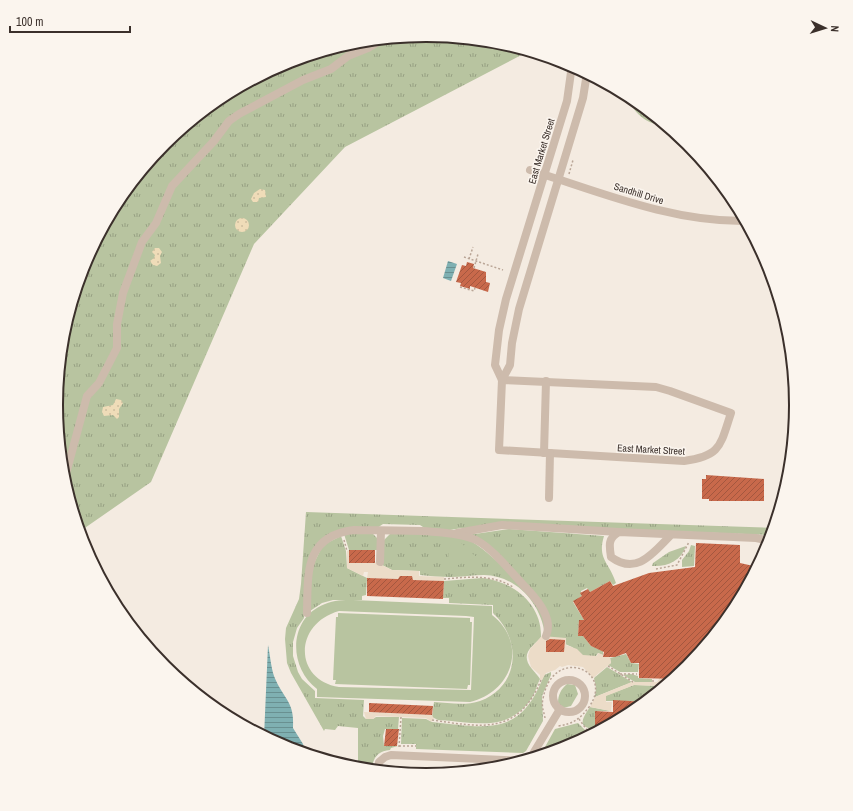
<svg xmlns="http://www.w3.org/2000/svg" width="853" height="811" font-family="'Archivo Narrow',sans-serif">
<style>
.grass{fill:url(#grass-tufts)}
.sand{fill:url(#sand-dots)}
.pitch{fill:#b8c4a0;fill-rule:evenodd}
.plaza{fill:#ecdcc8}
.water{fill:url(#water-rules)}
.building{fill:url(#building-hatch)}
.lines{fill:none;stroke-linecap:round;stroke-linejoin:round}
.path{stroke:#b9a596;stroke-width:1.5;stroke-dasharray:2 2;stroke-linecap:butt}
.minor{stroke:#cdbbac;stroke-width:8}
.labels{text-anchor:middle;stroke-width:3;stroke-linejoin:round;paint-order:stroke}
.street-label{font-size:10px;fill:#3b302b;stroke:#fbf5ee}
.rim{fill:none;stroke:#3b302b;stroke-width:2}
</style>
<defs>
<pattern id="grass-tufts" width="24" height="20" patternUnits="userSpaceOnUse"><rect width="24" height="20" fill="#b8c4a0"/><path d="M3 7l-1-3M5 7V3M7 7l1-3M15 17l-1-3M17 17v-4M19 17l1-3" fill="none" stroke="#97a083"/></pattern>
<pattern id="sand-dots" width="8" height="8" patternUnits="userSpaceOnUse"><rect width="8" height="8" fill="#efdcb8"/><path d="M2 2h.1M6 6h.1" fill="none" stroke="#cebd9e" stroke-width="1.8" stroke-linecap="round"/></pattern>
<pattern id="water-rules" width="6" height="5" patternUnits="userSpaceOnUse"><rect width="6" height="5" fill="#7fb0b2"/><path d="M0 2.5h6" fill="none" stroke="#699091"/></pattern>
<pattern id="building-hatch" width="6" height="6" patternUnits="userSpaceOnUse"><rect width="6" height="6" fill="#c8694b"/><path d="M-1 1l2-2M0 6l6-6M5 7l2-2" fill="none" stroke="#a4573f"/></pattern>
</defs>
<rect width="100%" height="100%" fill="#f4ebe1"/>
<g class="grass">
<path d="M427,35L499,42L529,51L345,147L254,244L151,482L79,532L63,478L56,405L63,333L84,264L119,199L165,143L221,97L285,63L354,42Z"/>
<path d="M626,94L667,126C646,125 633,113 626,94Z"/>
<path d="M306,512L775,528L773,534L770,535L669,531L462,528L444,531L426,529L420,525L383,524L377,528L332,533L306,573L304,618L297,628L293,642V656L298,672L302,679L315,691V698L364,700L363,716L366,719H373L376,717H399L398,729H385L383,736L384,746H398L391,748L390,750C378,751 372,758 372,771L358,769V728L338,726L335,730L325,729L324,731L291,673L287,663L285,639L286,628L299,599L301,584Z"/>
<path d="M509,529L604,536C597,559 609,562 616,583L613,585L610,581L590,592L587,588L581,591L582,596L573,602L584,620L579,621L578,635L583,636L591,646L603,651V655L598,653L596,656H583L572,647L549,637L536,594L468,535Z"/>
<path d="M344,534H373L378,539V550H349Z"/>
<path d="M390,534C406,533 455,534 469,540C489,550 537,598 545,619C547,623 545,630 545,634C540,603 517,576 484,575C473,575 462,577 450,577C440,577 430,576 420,575V571L392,570L382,565L383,541Z"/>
<path d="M341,536L346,551L347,568L367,578L366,595L362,596V600H333L322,603L310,611L311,569L323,545Z"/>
<path d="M691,545L695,546L694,566L682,567V560L689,551Z"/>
<path d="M686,546C681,561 667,567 652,566L653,563L669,552Z"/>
<path d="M482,578C513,581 542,604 541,637C533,647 519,653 532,669C535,673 537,674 540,679C537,685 536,690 533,696C509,734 474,722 438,720L432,717L434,702C449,703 466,706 480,701C520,686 522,640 493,613V605L449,603V598H443L444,581Z"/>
<path d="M626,654L631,663L639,664L638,672H620L608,665L611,663L610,658Z"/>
<path d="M607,667L632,682L595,697L596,688L594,678Z"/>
<path d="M551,672V675L542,696L543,721L526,751L523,753L416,749V744H401L402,718L426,719L432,722C488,728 521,737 544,675Z"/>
<path d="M631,674L638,676V678L652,679V682H635L623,675Z"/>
<path d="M670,683L647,701H605V696L634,685L662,686V685Z"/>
<path d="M567,684L575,685L578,694L571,706L563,708L558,703C558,695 561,689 567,684Z"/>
<path d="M590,707L611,711H596L595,729C575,728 584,716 590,707Z"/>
<path d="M578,723L587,732L594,734L568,748L540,756L555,729Z"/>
</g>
<g class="sand">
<path d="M260,189L265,190L266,197L259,198L258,202H253L251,199L254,193Z"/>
<circle cx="242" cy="225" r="7"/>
<path d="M155,248H159L162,252L160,256L161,263L157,266L153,265L150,261L154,258L155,255L152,252Z"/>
<path d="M116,399L121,400L123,403L119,409V417L117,419L113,415L104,416L102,412L103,407L113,405Z"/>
</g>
<g class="pitch">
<path d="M456,538L475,556L480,555V559L475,558L451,568C447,558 447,546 456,538Z"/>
<path d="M353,600L492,606V615C528,643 513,692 470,702L317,697V689C288,667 288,618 325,604C334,600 343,600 353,600ZM339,611L466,616L474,617L471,690L339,687C294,680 293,624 339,611Z"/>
<path d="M338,613L470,618V622H472L470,685H468L467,689L335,684L336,680H333L336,617H338Z"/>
</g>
<g class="plaza">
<path d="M349,550V563L382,562V565L392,570L419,571V576L444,577V581L413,580L412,576H400L398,579L367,578L368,572H364L363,576L347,568V551Z"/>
<path d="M542,636L566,638V645L577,649L583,655L597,656L598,653L603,655V657H610L611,663L593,678L583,667L568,665L562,667L560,666L555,670L546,673L542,680H540V675L531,667L528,656L530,649Z"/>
<path d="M659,679H663L662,686L634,685L606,696V702H612L611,711L590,707L595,697L632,682H657Z"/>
<path d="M364,712L432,715L434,719H432V722L426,718L376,716L373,719H366Z"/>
</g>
<g class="water">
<path d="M448,261L457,264L451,281L443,278Z"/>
<path d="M268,645C270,655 271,667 274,676C283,699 295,701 293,728L303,744L306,754L285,748L264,737Z"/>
</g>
<g class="building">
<path d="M467,262L474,264L473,268L486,272V282L490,283L488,292L470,286V289L460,286L461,283L456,282L462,265L466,266Z"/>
<path d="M706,475L764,479V501H709V499H702V479H706Z"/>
<path d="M696,543L740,545V563L758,567L734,612L688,668L674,679L639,678V663H631L626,653L615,657H603L604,652L591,646L583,636H578L579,620H584L573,601L582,596L580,593L588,589L590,592L610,581L613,586L649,573L695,567Z"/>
<rect x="349" y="550" width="26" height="13"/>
<path d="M400,576H412L413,580L444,581L443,599L367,596V578L398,579Z"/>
<path d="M550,639L565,640L564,652H546V641Z"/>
<path d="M613,700L647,702L632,714L595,734V711L613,712Z"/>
<path d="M369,703L433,706L432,715L369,712Z"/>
<path d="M386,729H399L397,746H384Z"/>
</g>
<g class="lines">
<g class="path">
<path d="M631,97C638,111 647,122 663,122"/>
<path d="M569,174L573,160"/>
<path d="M464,257L503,270"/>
<path d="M469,259L473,247"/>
<path d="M474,268L478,254"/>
<path d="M460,287L474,291L475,288"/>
<path d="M344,540L347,551"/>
<path d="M656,569L677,565L689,542"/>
<path d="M444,579C468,577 492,574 513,587"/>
<path d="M608,666L633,682"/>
<path d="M620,674H637"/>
<path d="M653,682V678"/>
<path d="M662,684L671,682"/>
<path d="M545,718C544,712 541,706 543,699C552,645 616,669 589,707C580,719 573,724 558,726"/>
<path d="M579,719L587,730L594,731"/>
<path d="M432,720C481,727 518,736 541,680"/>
<path d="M399,746H416"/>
<path d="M399,747L401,717"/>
</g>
<g class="minor">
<path d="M530,170C600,192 671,222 746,221"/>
<path d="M502,380L656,387L670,391L731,413C720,446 721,456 684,461L499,450L502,380L495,365L499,330L506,299L567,101L572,65"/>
<path d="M502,380L510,365L512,343L519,309L583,98L587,73"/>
<path d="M544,453L546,381"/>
<path d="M64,481L87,396L99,383L117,348V324L123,293L142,242L156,223L172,186L214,141L229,121L239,114L303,80L331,69L348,56L368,48L381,40"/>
<path d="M549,498L550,453"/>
<path d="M457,533L502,525L619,532"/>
<path d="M671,535C653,553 637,576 611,557C609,545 608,538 619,532L756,538L771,541"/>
<path d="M380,562L381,531"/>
<path d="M307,613C308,573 304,536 354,530C384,531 451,528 476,540C494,549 514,576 529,591C540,603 553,620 546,636"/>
<circle cx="569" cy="696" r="16"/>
<path d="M533,758L534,752L560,709"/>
<path d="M378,771L379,762L385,757L391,755L526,761"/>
</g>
</g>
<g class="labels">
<g class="street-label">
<text transform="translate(541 151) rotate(-73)" y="4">East Market Street</text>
<text transform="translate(639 193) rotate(17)" y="4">Sandhill Drive</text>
<text transform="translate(651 449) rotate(3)" y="4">East Market Street</text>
</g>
</g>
<path d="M0 0H853V811H0ZM63 405a363 363 0 1 1 726 0a363 363 0 1 1-726 0Z" fill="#fbf5ee" fill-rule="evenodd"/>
<path class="rim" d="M63 405a363 363 0 1 1 726 0a363 363 0 1 1-726 0Z"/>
<g transform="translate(825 28) rotate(94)" stroke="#fbf5ee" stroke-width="3" paint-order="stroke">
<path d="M0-3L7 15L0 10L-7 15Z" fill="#3b302b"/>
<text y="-6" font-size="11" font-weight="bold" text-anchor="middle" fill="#3b302b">N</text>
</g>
<path d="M10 26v6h120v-6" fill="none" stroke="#3b302b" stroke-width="2"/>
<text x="16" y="26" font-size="12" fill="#3b302b" stroke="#fbf5ee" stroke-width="3" paint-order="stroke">100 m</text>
</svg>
